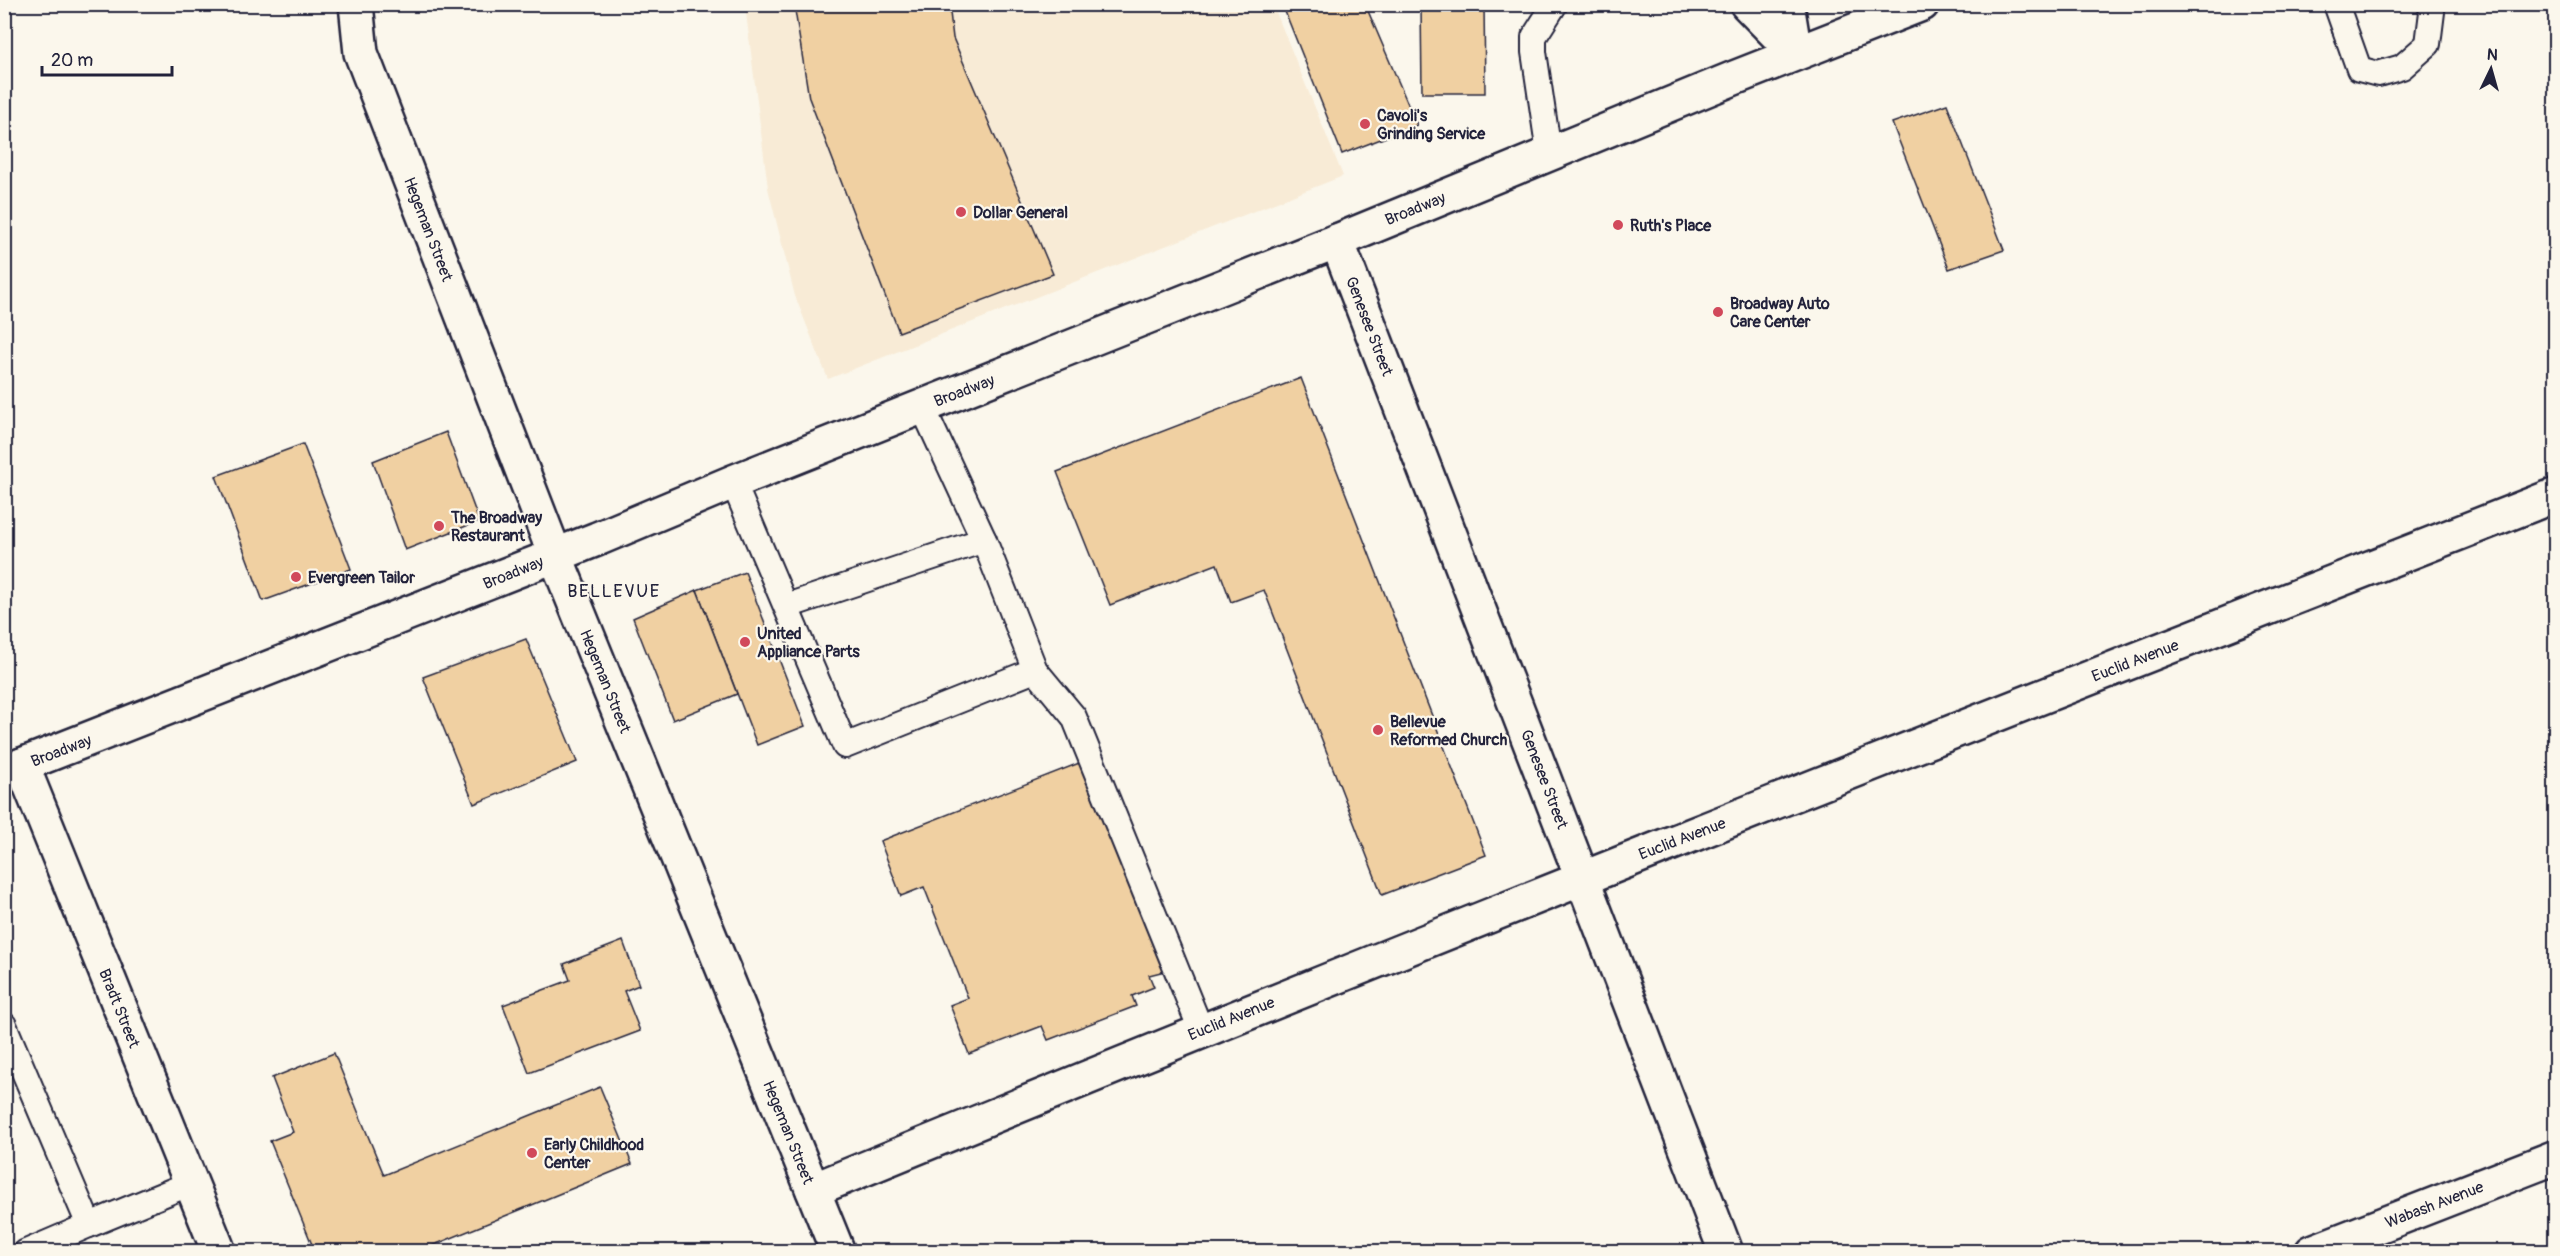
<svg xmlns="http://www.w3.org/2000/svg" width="2560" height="1256" font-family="Pangolin,sans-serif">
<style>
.built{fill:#f8ebd6}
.building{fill:#f0d0a2;stroke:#22223b;stroke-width:1.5}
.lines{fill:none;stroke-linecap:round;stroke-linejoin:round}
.lane-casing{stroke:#22223b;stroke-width:28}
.street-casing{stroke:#22223b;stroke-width:38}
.secondary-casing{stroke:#22223b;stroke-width:38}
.lane{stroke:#fbf7ec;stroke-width:24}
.street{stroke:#fbf7ec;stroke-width:33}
.secondary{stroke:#fbf7ec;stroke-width:33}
.poi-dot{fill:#d1495b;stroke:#fbf7ec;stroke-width:2}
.labels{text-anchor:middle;stroke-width:4.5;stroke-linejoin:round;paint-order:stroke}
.poi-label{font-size:16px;font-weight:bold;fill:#22223b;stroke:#fbf7ec;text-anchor:start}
.street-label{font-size:16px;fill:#22223b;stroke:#fbf7ec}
.neighbourhood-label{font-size:18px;letter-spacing:1.5px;fill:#22223b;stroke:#fbf7ec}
</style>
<rect width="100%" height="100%" fill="#fbf7ec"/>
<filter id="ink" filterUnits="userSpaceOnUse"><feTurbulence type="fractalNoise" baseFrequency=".0167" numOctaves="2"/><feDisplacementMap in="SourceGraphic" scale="12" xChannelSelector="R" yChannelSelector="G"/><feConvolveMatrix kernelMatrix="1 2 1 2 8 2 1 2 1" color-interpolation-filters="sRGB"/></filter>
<g filter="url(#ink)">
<path class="built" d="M745,5H1273L1343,176L828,379L795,296L768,188Z"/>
<g class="building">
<path d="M794,4H949L953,38L1053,274L899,332L809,98Z"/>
<path d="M1282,4H1365L1417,125L1342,154Z"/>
<path d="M1421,4H1484L1485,93H1422Z"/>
<path d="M1947,104L2004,250L1949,269L1892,123Z"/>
<path d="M1301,378L1486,855L1382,895L1264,590L1231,602L1217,564L1110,605L1057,472Z"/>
<path d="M446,432L479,521L405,550L373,461Z"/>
<path d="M303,444L351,569L263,601L216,476Z"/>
<path d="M745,572L805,726L757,745L697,590Z"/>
<path d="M697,590L737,694L673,720L633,618Z"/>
<path d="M526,639L577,762L474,804L423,677Z"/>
<path d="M1087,760L1169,970L1149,975L1154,987L1132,996L1136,1006L1048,1040L1042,1026L969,1054L950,1005L968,998L924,887L901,896L880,841Z"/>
<path d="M623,941L639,985L624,991L640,1031L529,1073L503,1005L570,980L564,964Z"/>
<path d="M334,1053L384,1175L600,1087L632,1164L417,1252H315L270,1141L293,1132L272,1078Z"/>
</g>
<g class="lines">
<g class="lane-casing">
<g id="lane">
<path d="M2336,4L2359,69L2378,74L2402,67L2428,44L2432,12L2430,4"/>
<path d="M1549,153L1534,52V37L1555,4"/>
<path d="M922,406L984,540L1035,670L1074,717L1201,1030"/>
<path d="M733,482L845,746L1035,670"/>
<path d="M787,606L984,540"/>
<path d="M4,1025L89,1225L191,1183"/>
<path d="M26,1252L89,1225"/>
</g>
</g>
<g class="street-casing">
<g id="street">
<path d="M356,4L361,53L555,555L838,1252"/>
<path d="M1747,4L1795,53"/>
<path d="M1787,4L1795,53"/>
<path d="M1337,241L1726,1252"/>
<path d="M22,765L219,1252"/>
<path d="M813,1190C1391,952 1973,723 2556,495"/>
<path d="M2312,1252L2556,1157"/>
</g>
</g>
<g class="secondary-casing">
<path id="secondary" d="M4,772L597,539L733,482L1337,241L1734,78L1922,4"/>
</g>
<use href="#lane" class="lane"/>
<use href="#street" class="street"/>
<use href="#secondary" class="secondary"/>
</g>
</g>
<g class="poi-dot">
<circle cx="1365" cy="124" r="6"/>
<circle cx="961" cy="212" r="6"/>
<circle cx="1618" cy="225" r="6"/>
<circle cx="1718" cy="312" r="6"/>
<circle cx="439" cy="526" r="6"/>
<circle cx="296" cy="577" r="6"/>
<circle cx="745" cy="642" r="6"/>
<circle cx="1378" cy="730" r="6"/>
<circle cx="532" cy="1153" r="6"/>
</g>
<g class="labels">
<g class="poi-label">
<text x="1377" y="121">Cavoli's<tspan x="1377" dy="18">Grinding Service</tspan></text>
<text x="973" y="218">Dollar General</text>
<text x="1630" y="231">Ruth's Place</text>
<text x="1730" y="309">Broadway Auto<tspan x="1730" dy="18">Care Center</tspan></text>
<text x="451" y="523">The Broadway<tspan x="451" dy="18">Restaurant</tspan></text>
<text x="308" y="583">Evergreen Tailor</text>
<text x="757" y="639">United<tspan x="757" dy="18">Appliance Parts</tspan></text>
<text x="1390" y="727">Bellevue<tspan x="1390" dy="18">Reformed Church</tspan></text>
<text x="544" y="1150">Early Childhood<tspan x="544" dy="18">Center</tspan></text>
</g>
<g class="street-label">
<text transform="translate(1415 208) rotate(-22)" y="6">Broadway</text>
<text transform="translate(429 229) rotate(69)" y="6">Hegeman Street</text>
<text transform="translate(1370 326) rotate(69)" y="6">Genesee Street</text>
<text transform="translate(964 390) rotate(-21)" y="6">Broadway</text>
<text transform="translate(513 572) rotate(-22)" y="6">Broadway</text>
<text transform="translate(2135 660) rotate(-21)" y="6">Euclid Avenue</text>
<text transform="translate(606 681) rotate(68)" y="6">Hegeman Street</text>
<text transform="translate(61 750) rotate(-21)" y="6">Broadway</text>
<text transform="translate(1545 779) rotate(69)" y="6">Genesee Street</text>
<text transform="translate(1682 838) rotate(-21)" y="6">Euclid Avenue</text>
<text transform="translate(120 1008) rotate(68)" y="6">Bradt Street</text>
<text transform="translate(1231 1018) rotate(-22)" y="6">Euclid Avenue</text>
<text transform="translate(789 1132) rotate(68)" y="6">Hegeman Street</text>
<text transform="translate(2434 1204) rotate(-21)" y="6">Wabash Avenue</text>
</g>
<g class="neighbourhood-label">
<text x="614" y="597">BELLEVUE</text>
</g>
</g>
<rect width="2560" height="1256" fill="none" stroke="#fbf7ec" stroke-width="24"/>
<rect x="12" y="12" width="2536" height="1232" fill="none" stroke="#22223b" stroke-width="2" filter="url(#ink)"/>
<g transform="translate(2491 69) rotate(5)" stroke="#fbf7ec" stroke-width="4.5" paint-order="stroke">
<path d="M0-4.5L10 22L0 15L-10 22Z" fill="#22223b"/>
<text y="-9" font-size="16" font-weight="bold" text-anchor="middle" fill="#22223b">N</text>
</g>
<path d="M42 66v9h130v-9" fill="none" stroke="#22223b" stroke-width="3"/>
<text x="51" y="66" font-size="18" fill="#22223b" stroke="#fbf7ec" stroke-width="4.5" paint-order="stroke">20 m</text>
</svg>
